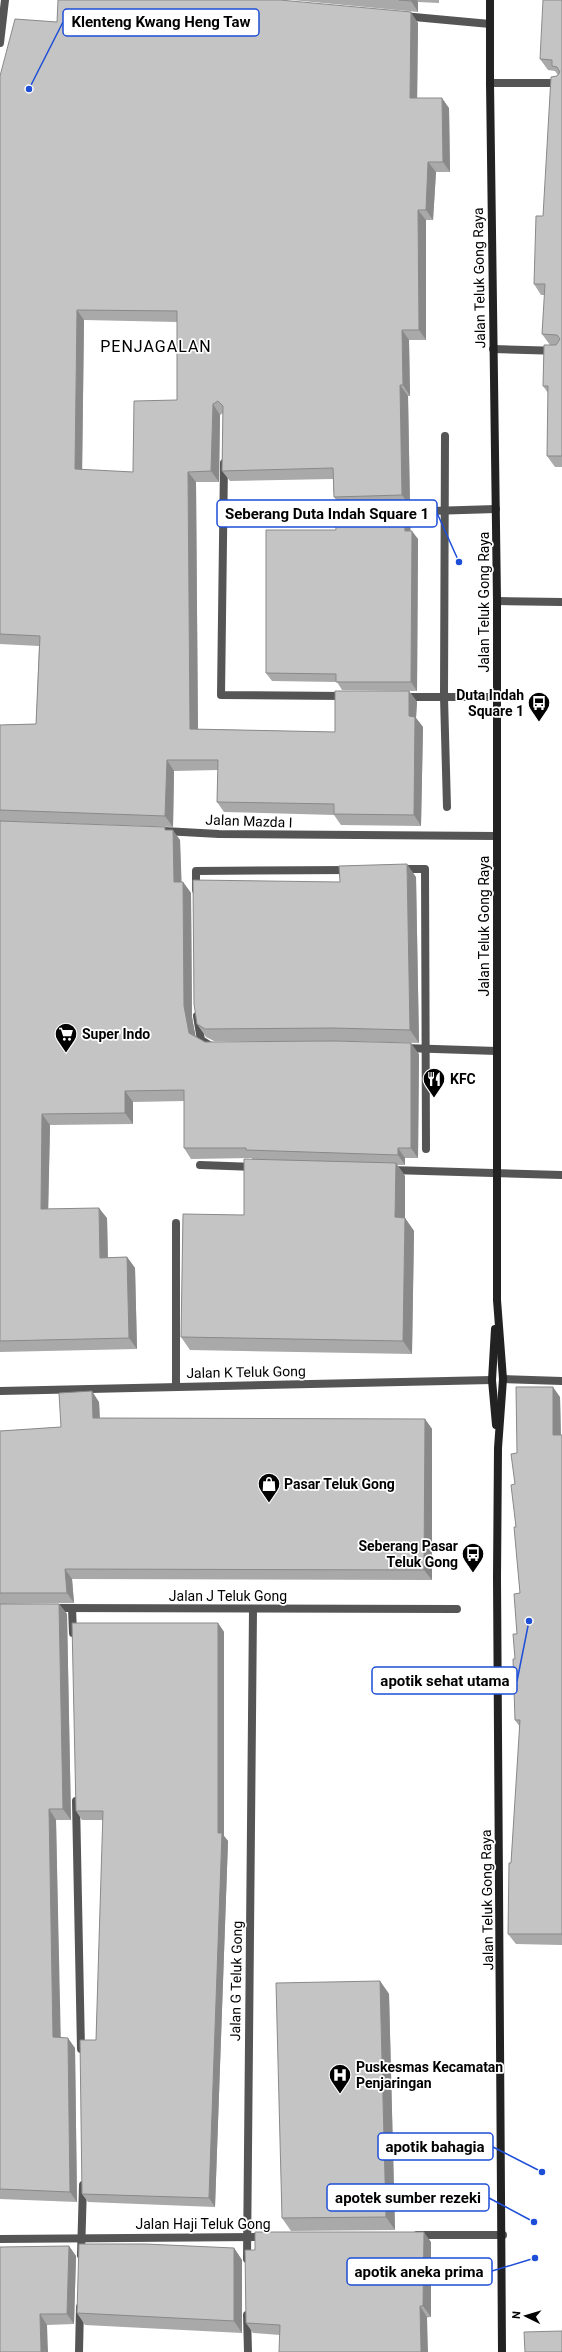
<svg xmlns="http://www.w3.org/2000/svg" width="562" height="2352" font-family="Roboto,sans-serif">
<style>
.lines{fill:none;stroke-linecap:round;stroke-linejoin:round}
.service{stroke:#555;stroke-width:8}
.minor{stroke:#555;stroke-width:8}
.tertiary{stroke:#555;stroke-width:8}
.secondary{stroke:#222;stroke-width:8}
.wall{fill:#a9a9a9;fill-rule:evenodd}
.shaded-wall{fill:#898989}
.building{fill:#c4c4c4;stroke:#898989;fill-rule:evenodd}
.labels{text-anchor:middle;stroke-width:3.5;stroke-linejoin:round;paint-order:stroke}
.street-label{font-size:14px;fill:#000;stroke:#fff}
.poi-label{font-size:14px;font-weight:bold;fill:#000;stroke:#fff;text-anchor:start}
.quarter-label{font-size:16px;letter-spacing:1px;fill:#000;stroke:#fff}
.leader{fill:none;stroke:#1d4ed8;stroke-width:1.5}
.callout-dot{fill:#1d4ed8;stroke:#fff;stroke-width:1.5}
.callout{fill:#fff;stroke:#1d4ed8;stroke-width:1.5}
.callout-label{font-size:15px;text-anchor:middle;font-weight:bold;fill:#000}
</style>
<rect width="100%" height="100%" fill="#fff"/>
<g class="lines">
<g class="service">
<path d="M497,601L562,602"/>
<path d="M399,869H425L426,1149"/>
<path d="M196,890V871L350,870"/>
<path d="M197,1016L201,1040L209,1045"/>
<path d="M404,1048L497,1051"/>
<path d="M176,1387V1223"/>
<path d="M53,1608L457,1609"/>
</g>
<g class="minor">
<path d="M403,16L490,24"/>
<path d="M0,43L5,0"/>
<path d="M490,83H562"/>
<path d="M493,349L562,351"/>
<path d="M445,436L444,697L447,807"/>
<path d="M224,463L221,695L344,696"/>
<path d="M398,512L496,509"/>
<path d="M223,516L346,513"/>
<path d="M404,697H497"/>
<path d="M164,831L219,834L497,836"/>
<path d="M200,1165L255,1167"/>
<path d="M391,1170L562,1175"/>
<path d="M0,1391L492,1380"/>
<path d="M72,1608L73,1633"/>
<path d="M76,1801L81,2049"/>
<path d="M417,2235H503"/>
<path d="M0,2239L265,2237"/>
<path d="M81,2255L83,2185"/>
<path d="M247,2259L253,1609"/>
<path d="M247,2315L248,2352"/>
<path d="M79,2352L80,2307"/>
</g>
<path class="tertiary" d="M503,1379L562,1381"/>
<g class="secondary">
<path d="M490,0V83L497,601V1300L503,1379L498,1448L497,1578L502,2352"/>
<path d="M495,1329L492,1380L496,1425"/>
</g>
</g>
<g class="wall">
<path d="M292,0H439V3L418,2V12Z"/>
<path d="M562,0V467H555L547,456L548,393L543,386L550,345L542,334L545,295H541L534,284L543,216L557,76L558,75L555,71L548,70L540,59Z"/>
<path d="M57,22L418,23L417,98L449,108L450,172H436L433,220H426V340H409L410,396H408L410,506L341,507L334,497L333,479L230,481L222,471L223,413L220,415L219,482H196L198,729L335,732L409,691L417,702L416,718L423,727L421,826L341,825L334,815L224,812L217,802L218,770L174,771L173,827L0,821V725L36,724L39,646L0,644V76ZM84,320L177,322V400L133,472L82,470Z"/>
<path d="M404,508L410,517V531L418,539L417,691L342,690L337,682L272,681L266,673L336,530Z"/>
<path d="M0,821L167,830L180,840L181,882H183L191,893L192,1017L195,1036L205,1042L419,1054L418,1158H405V1165H397L405,1176V1218L414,1231L412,1354L190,1350L181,1337L244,1215L252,1159V1158L191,1159L184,1148V1101L133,1102V1124L50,1125L48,1209L107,1218L108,1258L127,1257L135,1268L137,1349L0,1352Z"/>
<path d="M416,877L419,1043L342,1041H214L206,1037L197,1024L340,882Z"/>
<path d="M560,1397L561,1435H562V1945L516,1944L508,1934L511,1863L520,1727L515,1720V1659L520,1593L516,1527L515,1484L517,1453Z"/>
<path d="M99,1402L100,1418L425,1419L432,1429V1580L72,1579L74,1603L0,1604V1431L61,1427Z"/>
<path d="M0,1604H59L67,1614L71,1820H56L60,2038L75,2048L77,2202L0,2199Z"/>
<path d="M218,1623L224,1632V1836L228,1841L215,2207L88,2202L82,2194L96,2040L103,1820H82L76,1811Z"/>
<path d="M380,1981L389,1994L395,2230L291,2231L282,2218Z"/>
<path d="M431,2242V2317L280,2335L253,2333L246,2323L255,2250Z"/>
<path d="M69,2246L76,2256L74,2324L47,2325L0,2352Z"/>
<path d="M234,2248L242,2260V2333L85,2325L77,2313Z"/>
</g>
<g class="shaded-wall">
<path d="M411,0H417L418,2V12L411,1Z"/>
<path d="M411,12L418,23L417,109L410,98Z"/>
<path d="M442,98L449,108L450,172L443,162Z"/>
<path d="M428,162L436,172L433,220L426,210Z"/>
<path d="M418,210L426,220V340L419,330Z"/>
<path d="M77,310L84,320L82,480L75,469Z"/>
<path d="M402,330L409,340L410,396L403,385Z"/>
<path d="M400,385L408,396L410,506L402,495Z"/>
<path d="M213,404L220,415L219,482L211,471Z"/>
<path d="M188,472L196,482L198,739L190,729Z"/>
<path d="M404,508L410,517L411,539L405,531Z"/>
<path d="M412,531L418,539L417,691L411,682Z"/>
<path d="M409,691L417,702L416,718L423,727L421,826L414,815L409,716Z"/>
<path d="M167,760L174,771L173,827L165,816Z"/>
<path d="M173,830L180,840L182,893L174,882Z"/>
<path d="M407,864L416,877L419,1043L410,1030Z"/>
<path d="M183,882L191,893L192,1017L197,1043L189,1033L184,1006Z"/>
<path d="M411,1043L419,1054L418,1158L411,1148Z"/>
<path d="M125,1091L133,1102V1124L125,1113Z"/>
<path d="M42,1114L50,1125L48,1220L41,1209Z"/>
<path d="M398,1148L405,1158V1165L398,1155Z"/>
<path d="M396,1163L405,1176V1230L395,1217Z"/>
<path d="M99,1208L107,1218L108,1269L100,1258Z"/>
<path d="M405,1218L414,1231L412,1354L403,1341Z"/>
<path d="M127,1257L135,1268L137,1349L129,1338Z"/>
<path d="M553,1387L560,1397L561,1446L553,1435Z"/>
<path d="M92,1391L99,1402L100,1429L93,1418Z"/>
<path d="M425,1419L432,1429V1580L424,1570Z"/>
<path d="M65,1569L72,1579L74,1603L67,1593Z"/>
<path d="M59,1604L67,1614L71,1820L63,1809Z"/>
<path d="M218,1623L224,1632V1836L228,1841L215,2207L209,2198L218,1833Z"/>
<path d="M49,1809L56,1820L61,2048L53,2037Z"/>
<path d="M380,1981L389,1994L395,2230L386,2217Z"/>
<path d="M68,2038L75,2048L77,2202L70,2192Z"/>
<path d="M424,2232L431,2242V2317L423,2306Z"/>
<path d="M69,2246L76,2256L74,2324L67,2314Z"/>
<path d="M234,2248L242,2260V2333L234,2321Z"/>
<path d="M420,2306L427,2317L428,2352H421Z"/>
<path d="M40,2314L47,2325L48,2352H41Z"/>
</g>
<g class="building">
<path d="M58,0H280L411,12L410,98H442L443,162H428L426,210H418L419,330H402L403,385H400L402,495L334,497L333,468L222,471L223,406L218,401L213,404L211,471L188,472L190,729L335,732V691H409V716L415,717L414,815L334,814V804L217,802L218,760H167L165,816L0,810V725L36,724L40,636L0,634V76L15,19L57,22ZM77,310L177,311V400L134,401L133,472L75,469Z"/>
<path d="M399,0H411V1Z"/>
<path d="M543,0H562V456H547L548,386H543L544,345H556L560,339L557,335L542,334L545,284H534L536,216H543L551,77L557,76L560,72L557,67L552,66V60L540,59Z"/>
<path d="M404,508L405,531H412L411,682H336V674L266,673V530H336L335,510Z"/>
<path d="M0,821L165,827V830H173L174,882H183L184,1006L189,1033L205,1042L334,1041L411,1043V1148H398V1155L246,1150V1148H184V1090L125,1091V1113L42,1114L41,1209L99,1208L100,1258L127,1257L129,1338L0,1341Z"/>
<path d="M407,864L410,1030L333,1028L205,1029L197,1024L194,1004L193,880L340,882L339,866Z"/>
<path d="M244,1159L396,1163L395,1217L405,1218L403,1341L181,1337L183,1214L244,1215Z"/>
<path d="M516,1387H553V1435H562V1934H508L509,1863H511L520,1720H515L513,1659H515L513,1634H517L514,1594L520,1593L514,1527H516L511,1485L515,1484L511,1454L517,1453Z"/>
<path d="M92,1391L93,1418L425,1419L424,1570L65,1569L67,1593H0V1431L61,1427L59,1393Z"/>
<path d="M0,1604H59L63,1809H49L53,2037L68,2038L70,2192L0,2189Z"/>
<path d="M72,1623H218V1833H222L209,2198L82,2194L80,2040H96L103,1811H76Z"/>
<path d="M380,1981L386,2217L282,2218L276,1983Z"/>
<path d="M255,2232H424L423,2306H420L421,2352H279L280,2325L246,2323L245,2250H255Z"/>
<path d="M79,2244H145L234,2248V2321L77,2313Z"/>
<path d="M69,2246L67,2314H40L41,2352H0V2247Z"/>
<path d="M562,2331V2352H525L524,2332Z"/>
</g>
<defs>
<g id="bus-pin" transform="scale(1.15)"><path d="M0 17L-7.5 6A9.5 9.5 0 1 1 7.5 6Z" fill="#000" stroke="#fff"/><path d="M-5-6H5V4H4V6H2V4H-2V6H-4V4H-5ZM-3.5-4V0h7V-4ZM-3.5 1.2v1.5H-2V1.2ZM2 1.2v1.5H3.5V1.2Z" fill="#fff"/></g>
<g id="supermarket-pin" transform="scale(1.15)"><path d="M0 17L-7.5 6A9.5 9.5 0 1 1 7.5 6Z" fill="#000" stroke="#fff"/><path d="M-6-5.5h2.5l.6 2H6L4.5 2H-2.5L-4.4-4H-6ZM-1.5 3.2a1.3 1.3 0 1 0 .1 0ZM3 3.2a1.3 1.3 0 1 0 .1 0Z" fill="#fff"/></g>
<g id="restaurant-pin" transform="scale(1.15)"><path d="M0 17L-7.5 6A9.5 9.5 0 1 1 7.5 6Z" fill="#000" stroke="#fff"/><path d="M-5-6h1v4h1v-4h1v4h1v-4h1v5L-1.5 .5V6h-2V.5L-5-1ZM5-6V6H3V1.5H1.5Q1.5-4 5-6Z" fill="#fff"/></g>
<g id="shop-pin" transform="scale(1.15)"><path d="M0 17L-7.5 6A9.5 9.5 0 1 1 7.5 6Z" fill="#000" stroke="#fff"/><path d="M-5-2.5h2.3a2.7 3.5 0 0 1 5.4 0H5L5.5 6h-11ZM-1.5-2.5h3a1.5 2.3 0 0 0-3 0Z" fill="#fff"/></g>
<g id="hospital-pin" transform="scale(1.15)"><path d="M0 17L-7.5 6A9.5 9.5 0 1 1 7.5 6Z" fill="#000" stroke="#fff"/><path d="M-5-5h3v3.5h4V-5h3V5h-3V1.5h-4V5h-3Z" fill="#fff"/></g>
</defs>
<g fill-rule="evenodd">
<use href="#bus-pin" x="539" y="703"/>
<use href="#supermarket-pin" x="66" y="1034"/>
<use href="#restaurant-pin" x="434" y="1079"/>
<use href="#shop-pin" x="269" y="1484"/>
<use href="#bus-pin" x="473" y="1554"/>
<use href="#hospital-pin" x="340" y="2075"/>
</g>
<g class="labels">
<g class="street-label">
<text transform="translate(479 278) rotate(-91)" y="5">Jalan Teluk Gong Raya</text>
<text transform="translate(484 602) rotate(-90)" y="5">Jalan Teluk Gong Raya</text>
<text transform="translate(249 821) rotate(2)" y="5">Jalan Mazda I</text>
<text transform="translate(484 926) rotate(-90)" y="5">Jalan Teluk Gong Raya</text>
<text transform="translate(246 1372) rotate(-1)" y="5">Jalan K Teluk Gong</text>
<text x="228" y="1601">Jalan J Teluk Gong</text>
<text transform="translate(487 1900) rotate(-91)" y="5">Jalan Teluk Gong Raya</text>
<text transform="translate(236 1981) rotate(-89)" y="5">Jalan G Teluk Gong</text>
<text x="203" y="2229">Jalan Haji Teluk Gong</text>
</g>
<g class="poi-label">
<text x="524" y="700" text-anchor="end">Duta Indah<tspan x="524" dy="16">Square 1</tspan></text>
<text x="82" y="1039">Super Indo</text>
<text x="450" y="1084">KFC</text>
<text x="284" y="1489">Pasar Teluk Gong</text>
<text x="458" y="1551" text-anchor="end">Seberang Pasar<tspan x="458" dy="16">Teluk Gong</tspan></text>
<text x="356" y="2072">Puskesmas Kecamatan<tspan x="356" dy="16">Penjaringan</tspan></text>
</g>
<g class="quarter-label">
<text x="156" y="352">PENJAGALAN</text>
</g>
</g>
<path class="leader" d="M29 89L63 22M459 562L437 513M529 1621L517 1681M542 2172L493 2147M534 2222L489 2198M535 2258L492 2271"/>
<g class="callout-dot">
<circle cx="29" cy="89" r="4"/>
<circle cx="459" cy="562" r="4"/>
<circle cx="529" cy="1621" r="4"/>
<circle cx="542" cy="2172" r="4"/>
<circle cx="534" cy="2222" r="4"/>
<circle cx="535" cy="2258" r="4"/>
</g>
<g class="callout">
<rect x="63" y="9" width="196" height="27" rx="4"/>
<rect x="217" y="500" width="220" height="27" rx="4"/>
<rect x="372" y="1667" width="145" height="27" rx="4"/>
<rect x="378" y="2133" width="115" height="27" rx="4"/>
<rect x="327" y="2184" width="162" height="27" rx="4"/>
<rect x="347" y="2258" width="145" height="27" rx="4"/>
</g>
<g class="callout-label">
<text x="161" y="27">Klenteng Kwang Heng Taw</text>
<text x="327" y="519">Seberang Duta Indah Square 1</text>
<text x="445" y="1686">apotik sehat utama</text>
<text x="435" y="2152">apotik bahagia</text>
<text x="408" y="2203">apotek sumber rezeki</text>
<text x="419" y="2277">apotik aneka prima</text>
</g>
<g transform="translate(526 2316) rotate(275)" stroke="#ffffff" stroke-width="3" paint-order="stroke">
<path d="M0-3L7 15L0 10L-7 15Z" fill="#000000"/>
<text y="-6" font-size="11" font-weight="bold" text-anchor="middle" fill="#000000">N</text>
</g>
</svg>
